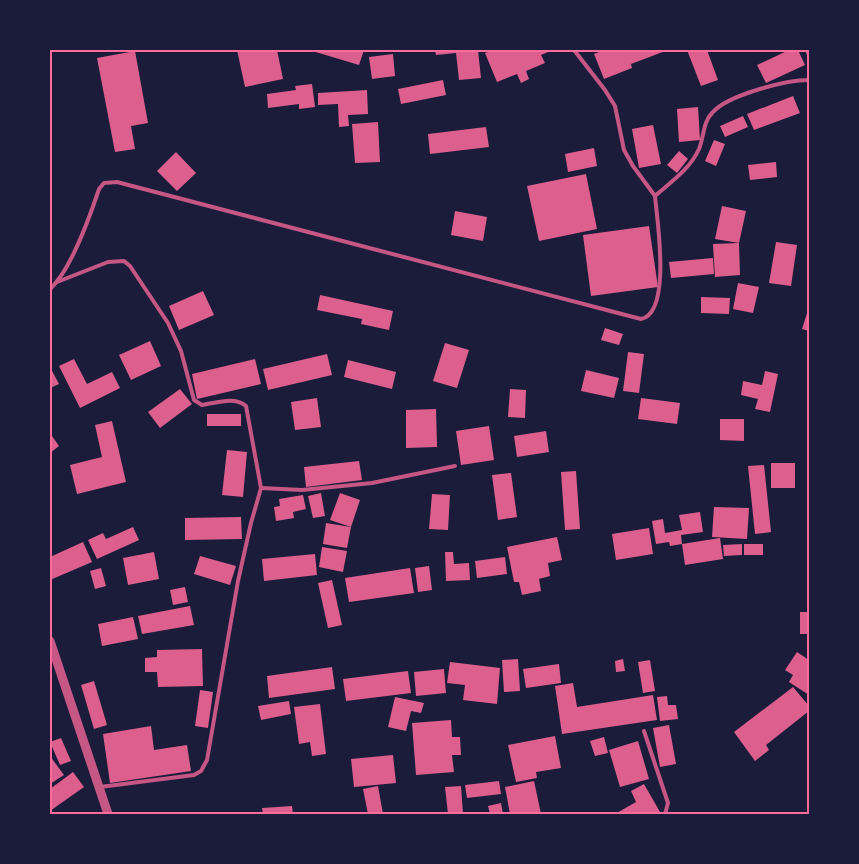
<svg xmlns="http://www.w3.org/2000/svg" width="859" height="864" font-family="'Sofia Sans Condensed',sans-serif">
<style>
.building{fill:#dd5f8e}
.lines{fill:none;stroke-linecap:round;stroke-linejoin:round}
.service{stroke:#c65784;stroke-width:4}
.tertiary{stroke:#c65784;stroke-width:9}
.neatline{fill:none;stroke:#ff6b9d;stroke-width:2}
</style>
<rect width="100%" height="100%" fill="#1b1b3a"/>
<g class="building">
<path d="M237,50H277L283,79L245,87Z"/>
<path d="M309,50H364L359,65Z"/>
<path d="M435,50H478L481,78L459,80L456,53L436,55Z"/>
<path d="M493,50H548V52L541,55L545,63L526,71L529,79L521,83L517,74L497,82L485,53Z"/>
<path d="M604,50H668L631,64L632,68L604,79L594,54Z"/>
<path d="M687,50H707L718,80L701,86Z"/>
<path d="M789,50H798L805,65L766,83L757,65Z"/>
<path d="M135,51L148,123L131,126L135,149L115,152L97,58Z"/>
<path d="M393,54L395,76L372,79L369,57Z"/>
<path d="M443,80L446,95L401,104L398,89Z"/>
<path d="M312,84L315,107L299,109V104L268,108L267,94L296,90L295,86Z"/>
<path d="M367,90L368,114L348,115L349,126L339,127L338,104L318,105V93Z"/>
<path d="M793,96L800,113L754,130L747,114Z"/>
<path d="M698,107L700,140L679,142L677,109Z"/>
<path d="M743,116L748,127L725,137L720,126Z"/>
<path d="M378,122L380,162L355,163L352,124Z"/>
<path d="M653,125L661,164L639,168L632,129Z"/>
<path d="M486,127L489,147L430,154L428,134Z"/>
<path d="M714,140L725,144L716,166L705,161Z"/>
<path d="M594,148L597,166L568,172L565,154Z"/>
<path d="M679,151L688,159L677,173L667,165Z"/>
<path d="M176,152L196,173L177,191L157,171Z"/>
<path d="M776,162L777,177L750,180L748,165Z"/>
<path d="M586,174L597,229L539,241L527,186Z"/>
<path d="M722,206L746,211L739,243L740,275L715,277L713,244L739,243L715,239Z"/>
<path d="M455,211L487,217L483,241L451,235Z"/>
<path d="M649,226L658,287L591,296L583,235Z"/>
<path d="M776,242L797,245L791,286L769,283Z"/>
<path d="M713,258L714,274L671,278L669,262Z"/>
<path d="M738,283L759,287L753,313L733,309Z"/>
<path d="M203,291L214,315L179,330L169,306Z"/>
<path d="M320,295L393,311L389,330L361,324L362,319L317,310Z"/>
<path d="M701,297L730,298L729,314L701,313Z"/>
<path d="M809,307V331L802,329Z"/>
<path d="M605,328L623,334L619,345L601,340Z"/>
<path d="M150,341L161,366L131,380L119,355Z"/>
<path d="M445,343L469,350L457,388L433,381Z"/>
<path d="M628,352L644,354L639,393L623,391Z"/>
<path d="M327,354L332,375L268,390L263,369Z"/>
<path d="M74,359L87,384L112,372L120,388L80,408L59,366Z"/>
<path d="M255,359L261,384L197,399L192,374Z"/>
<path d="M348,360L396,372L392,389L344,377Z"/>
<path d="M50,367L59,384L50,388Z"/>
<path d="M586,370L619,378L614,398L581,391Z"/>
<path d="M765,371L778,374L770,412L755,409L758,399L741,395L743,381L762,385Z"/>
<path d="M180,389L192,404L160,428L148,412Z"/>
<path d="M510,389L526,390L525,418L508,417Z"/>
<path d="M317,398L321,427L295,430L291,402Z"/>
<path d="M641,398L680,403L677,424L638,419Z"/>
<path d="M436,409L437,447L406,448V410Z"/>
<rect x="207" y="414" width="34" height="12"/>
<path d="M720,419H744V441L720,440Z"/>
<path d="M112,421L126,482L77,494L70,465L102,457L95,425Z"/>
<path d="M489,426L494,460L461,465L456,431Z"/>
<path d="M546,431L549,452L517,457L514,436Z"/>
<path d="M50,433L59,446L50,453Z"/>
<path d="M227,450L247,452L243,497L222,495Z"/>
<path d="M359,461L362,480L306,487L304,467Z"/>
<rect x="771" y="463" width="24" height="25"/>
<path d="M764,465L771,532L755,534L748,466Z"/>
<path d="M576,471L580,529L565,530L561,472Z"/>
<path d="M511,473L517,517L498,520L492,475Z"/>
<path d="M321,493L325,516L313,518L308,496Z"/>
<path d="M340,493L360,500L351,527L330,520Z"/>
<path d="M432,494L450,495L448,530L429,529Z"/>
<path d="M303,495L306,509L293,512L294,518L276,521L274,507L280,506L279,499Z"/>
<path d="M714,507L749,508L747,539L712,537Z"/>
<path d="M700,512L703,532L681,535L682,544L670,546L669,542L656,544L652,521L663,519L665,533L682,530L679,515Z"/>
<path d="M241,517L242,539L185,540V518Z"/>
<path d="M326,523L351,527L347,548L323,544Z"/>
<path d="M133,527L139,540L97,559L88,540L103,533L106,539Z"/>
<path d="M649,528L653,554L616,560L612,534Z"/>
<path d="M557,537L562,560L548,563L550,576L539,579L541,591L522,595L519,582H514L507,547Z"/>
<path d="M720,538L723,559L685,565L682,544Z"/>
<path d="M83,542L92,562L50,580V557Z"/>
<path d="M742,544V555L724,556L723,545Z"/>
<rect x="744" y="544" width="19" height="11"/>
<path d="M322,547L347,551L343,572L319,567Z"/>
<path d="M154,552L159,579L128,585L123,558Z"/>
<path d="M445,552H453L454,564L469,563L470,580L446,581Z"/>
<path d="M315,554L317,575L264,581L262,559Z"/>
<path d="M200,556L236,566L230,585L194,574Z"/>
<path d="M505,557L507,574L477,578L475,561Z"/>
<path d="M429,566L432,590L418,592L415,568Z"/>
<path d="M101,568L106,586L95,589L90,571Z"/>
<path d="M410,568L414,593L349,602L345,578Z"/>
<path d="M332,580L342,625L328,628L318,583Z"/>
<path d="M185,587L188,602L173,605L170,590Z"/>
<path d="M190,606L194,625L142,634L138,616Z"/>
<rect x="800" y="612" width="9" height="22"/>
<path d="M133,617L138,639L102,646L98,624Z"/>
<path d="M202,649L203,686L158,687L157,672H145V658L157,657V650Z"/>
<path d="M797,652L809,660V695L789,682L793,675L785,670Z"/>
<path d="M518,659L520,691L504,692L502,660Z"/>
<path d="M623,659L625,671L616,672L615,661Z"/>
<path d="M650,660L655,691L643,693L638,662Z"/>
<path d="M450,662L500,668L497,704L463,700L465,685L447,683Z"/>
<path d="M559,664L561,683L526,688L523,669Z"/>
<path d="M332,667L335,689L269,698L267,676Z"/>
<path d="M444,669L446,693L416,696L414,672Z"/>
<path d="M408,671L411,693L346,701L343,679Z"/>
<path d="M94,681L107,725L94,729L81,685Z"/>
<path d="M573,683L577,707L653,695L657,720L562,734L555,686Z"/>
<path d="M793,687L809,706V711L766,745L769,750L755,761L734,732Z"/>
<path d="M200,690L213,692L208,728L195,726Z"/>
<path d="M667,696L668,705H676L678,719L660,721L657,697Z"/>
<path d="M395,697L424,703L421,713L411,711L406,731L388,727Z"/>
<path d="M289,701L291,714L261,720L258,706Z"/>
<path d="M320,704L326,754L312,756L310,742L299,744L294,707Z"/>
<path d="M451,720L452,737H460L461,755H452L454,772L416,775L412,723Z"/>
<path d="M669,725L676,764L660,767L653,728Z"/>
<path d="M151,726L154,750L187,745L191,771L110,783L103,734Z"/>
<path d="M555,736L561,768L536,772L537,778L516,782L508,745Z"/>
<path d="M604,737L608,753L595,756L590,741Z"/>
<path d="M61,738L71,761L60,765L50,742Z"/>
<path d="M638,741L649,779L620,787L609,750Z"/>
<path d="M393,755L396,783L354,787L351,759Z"/>
<path d="M50,756L64,775L50,784Z"/>
<path d="M73,772L84,787L50,811V789Z"/>
<path d="M499,781L501,794L467,798L465,785Z"/>
<path d="M534,781L541,814H510L505,787Z"/>
<path d="M644,784L660,812L656,814H615L636,802L631,791Z"/>
<path d="M378,786L383,814H368L363,789Z"/>
<path d="M461,786L463,814H448L445,787Z"/>
<path d="M501,803L503,814H490L488,806Z"/>
<path d="M292,806L293,814H263L262,808Z"/>
</g>
<g class="lines">
<g class="service">
<path d="M574,50L605,90L615,106L624,150L633,166L655,196"/>
<path d="M807,50L809,55"/>
<path d="M57,282L108,262L124,261L130,266L168,323L181,351L194,400L202,405C216,403 235,396 246,406L261,488L251,523L238,581L207,760L201,771L194,775L100,787"/>
<path d="M50,289C70,271 90,216 99,189L104,183L117,182L641,319C672,313 657,219 655,196C671,182 690,169 699,149C704,137 703,122 712,113C727,95 786,80 809,80"/>
<path d="M261,488L302,490L372,483L455,466"/>
<path d="M644,731L668,803L665,814"/>
</g>
<path class="tertiary" d="M50,641L108,814"/>
</g>
<rect width="859" height="864" fill="none" stroke="#1b1b3a" stroke-width="102"/>
<rect x="51" y="51" width="757" height="762" class="neatline"/>
</svg>
